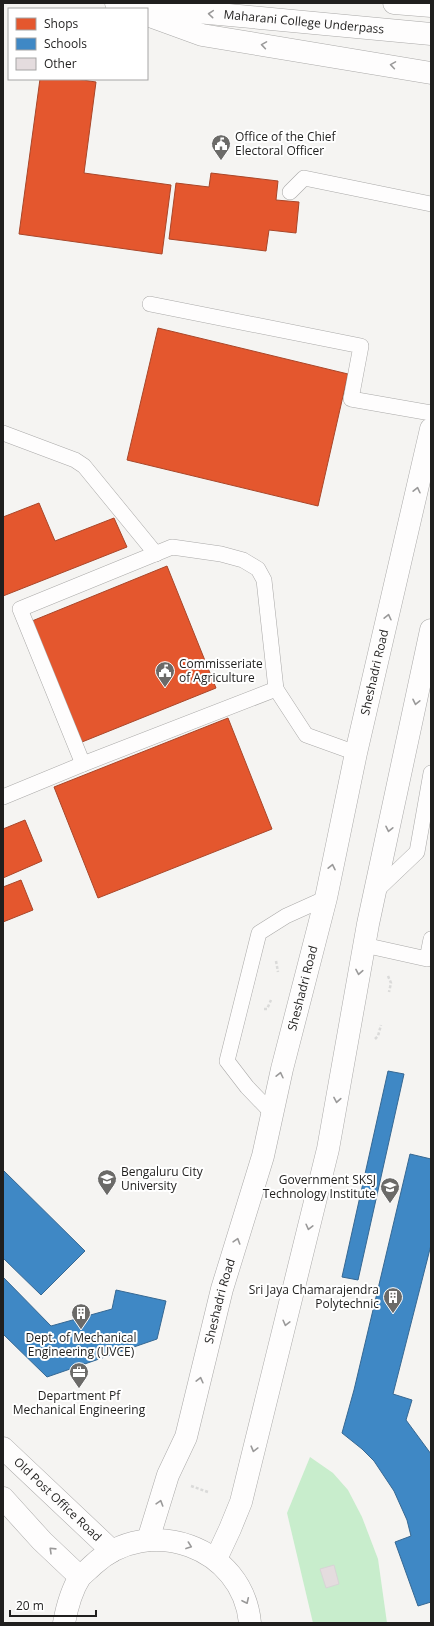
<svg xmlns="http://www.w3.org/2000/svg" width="434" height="1626" font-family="'Open Sans',sans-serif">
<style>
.green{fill:#c8edcc}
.shops{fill:#e4572e;stroke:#a94629}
.schools{fill:#3f88c5;stroke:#366893}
.building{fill:#e4dcde;stroke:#d7d5d5}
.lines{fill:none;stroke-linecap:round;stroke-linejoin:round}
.lane-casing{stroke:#aaa9a8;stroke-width:16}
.secondary-casing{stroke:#aaa9a8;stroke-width:23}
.primary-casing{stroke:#aaa9a8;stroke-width:23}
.path{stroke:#dadad9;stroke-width:2.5;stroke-dasharray:3 2;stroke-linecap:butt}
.lane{stroke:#fefdfd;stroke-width:15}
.secondary{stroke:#fefdfd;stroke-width:22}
.primary{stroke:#fefdfd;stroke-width:22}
.oneway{stroke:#9a9999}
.labels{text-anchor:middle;stroke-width:4;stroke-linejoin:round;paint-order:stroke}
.street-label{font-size:12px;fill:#201f1e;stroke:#fff}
.poi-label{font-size:12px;fill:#201f1e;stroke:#fff;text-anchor:start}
</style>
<rect width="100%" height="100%" fill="#f5f4f2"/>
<path class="green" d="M310,1457L333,1473L348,1490L362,1517L378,1559L387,1623H313L287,1513Z"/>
<g class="shops">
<path d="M40,79H76L96,82L84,173L171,185L162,254L19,234Z"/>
<path d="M211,173L278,181L276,200L299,202L296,233L269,230L266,251L169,239L176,183L209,187Z"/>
<path d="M158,328L348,374L318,506L127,460Z"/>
<path d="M39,503L55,541L114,518L127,547L3,596V517Z"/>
<path d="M167,566L216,688L82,742L32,621Z"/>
<path d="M228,718L272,829L98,898L54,787Z"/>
<path d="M25,820L42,861L3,878V829Z"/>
<path d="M21,880L33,910L3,922V887Z"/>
</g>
<g class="schools">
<path d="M388,1071L404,1074L358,1280L342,1277Z"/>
<path d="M410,1154L431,1159V1245L393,1394L412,1400L406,1420L431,1454V1602L418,1606L395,1542L411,1536L407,1520L394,1491L374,1461L362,1449L342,1433L354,1390Z"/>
<path d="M3,1170L85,1251L41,1295L3,1258Z"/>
<path d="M3,1277L51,1326L112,1309L116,1290L166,1301L157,1339L47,1377L3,1334Z"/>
</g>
<path class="building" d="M334,1565L339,1584L326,1588L320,1569Z"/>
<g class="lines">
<g class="lane-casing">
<g id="lane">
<path d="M290,192L304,178L431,204"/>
<path d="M150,304L361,346L351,399L431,413"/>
<path d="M3,433L75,460L84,466L156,554"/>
<path d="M83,764L20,609L172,547L221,554L243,560L258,569L264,580L276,689"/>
<path d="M3,797L83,764L276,689L306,735L356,753"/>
<path d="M375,892L417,852L431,773"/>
<path d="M364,945L427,959L431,939"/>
<path d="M272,1113L247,1087L227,1061L259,933L286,916L326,898"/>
</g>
</g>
<g class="secondary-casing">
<g id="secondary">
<path id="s1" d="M130,3L186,11L431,34"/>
<path d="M394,3L431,6"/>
<path id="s2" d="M3,1448L112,1551"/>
<path d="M3,1498L42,1541L80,1577"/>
</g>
</g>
<g class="primary-casing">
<g id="primary">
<path d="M116,3L132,9"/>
<path d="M147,15L202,35L431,73"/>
<path id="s3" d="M148,1540L168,1475L186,1437L222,1289L263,1156L282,1069L326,898L356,753L431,429"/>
<path d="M216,1559L230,1529L241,1502L328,1149L368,924L431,630"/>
<path d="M64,1623C67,1607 71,1591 80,1577C84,1573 89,1569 93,1565C149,1513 243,1547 250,1623"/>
</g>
</g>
<g class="path">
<path d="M276,961L278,972"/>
<path d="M388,976L391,983L389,992"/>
<path d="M264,1009H267L271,1000"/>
<path d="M375,1039L378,1036L381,1025"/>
<path d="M191,1486L208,1492"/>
</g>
<use href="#lane" class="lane"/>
<use href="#secondary" class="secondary"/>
<use href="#primary" class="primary"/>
</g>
<defs><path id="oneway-chevron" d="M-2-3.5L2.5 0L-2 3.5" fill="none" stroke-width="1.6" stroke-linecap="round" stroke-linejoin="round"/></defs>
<g class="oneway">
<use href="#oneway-chevron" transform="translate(211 14) rotate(-175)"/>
<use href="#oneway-chevron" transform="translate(264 45) rotate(-171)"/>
<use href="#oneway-chevron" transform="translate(393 65) rotate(-171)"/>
<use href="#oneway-chevron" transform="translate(417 490) rotate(-77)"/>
<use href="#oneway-chevron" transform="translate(388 617) rotate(-77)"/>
<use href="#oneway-chevron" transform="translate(416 702) rotate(102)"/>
<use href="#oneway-chevron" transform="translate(389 829) rotate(102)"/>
<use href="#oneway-chevron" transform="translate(332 867) rotate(-78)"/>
<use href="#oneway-chevron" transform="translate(359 972) rotate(100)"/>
<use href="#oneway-chevron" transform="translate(280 1075) rotate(-77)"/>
<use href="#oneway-chevron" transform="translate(337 1100) rotate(100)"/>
<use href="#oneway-chevron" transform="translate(309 1227) rotate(104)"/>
<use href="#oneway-chevron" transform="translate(237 1241) rotate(-73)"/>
<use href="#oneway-chevron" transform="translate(286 1323) rotate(104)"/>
<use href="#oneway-chevron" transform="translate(200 1380) rotate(-76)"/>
<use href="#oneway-chevron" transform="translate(254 1449) rotate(105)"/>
<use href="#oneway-chevron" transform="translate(160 1503) rotate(-73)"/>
<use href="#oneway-chevron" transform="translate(189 1546) rotate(20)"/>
<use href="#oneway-chevron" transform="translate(52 1550) rotate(-136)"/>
<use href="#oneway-chevron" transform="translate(246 1601) rotate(65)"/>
</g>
<defs>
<g id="civic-pin" transform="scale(1)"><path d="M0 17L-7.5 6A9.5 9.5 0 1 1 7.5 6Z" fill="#6b6a68" stroke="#fff"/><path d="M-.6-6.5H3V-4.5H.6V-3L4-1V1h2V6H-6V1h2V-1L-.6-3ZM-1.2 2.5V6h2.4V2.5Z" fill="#fff"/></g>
<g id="university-pin" transform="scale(1)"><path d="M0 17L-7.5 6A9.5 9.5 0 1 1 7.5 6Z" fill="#6b6a68" stroke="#fff"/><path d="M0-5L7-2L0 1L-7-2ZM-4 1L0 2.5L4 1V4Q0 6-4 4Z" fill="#fff"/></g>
<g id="building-pin" transform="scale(1)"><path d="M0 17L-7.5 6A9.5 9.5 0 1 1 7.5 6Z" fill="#6b6a68" stroke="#fff"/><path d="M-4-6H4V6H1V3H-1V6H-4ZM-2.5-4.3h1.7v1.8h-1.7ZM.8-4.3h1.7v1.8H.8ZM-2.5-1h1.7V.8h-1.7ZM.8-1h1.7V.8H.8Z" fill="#fff"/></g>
<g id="office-pin" transform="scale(1)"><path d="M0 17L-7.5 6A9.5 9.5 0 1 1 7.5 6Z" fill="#6b6a68" stroke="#fff"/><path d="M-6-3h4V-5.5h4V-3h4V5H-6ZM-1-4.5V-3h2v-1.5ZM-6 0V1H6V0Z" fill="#fff"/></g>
</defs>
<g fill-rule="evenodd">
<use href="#civic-pin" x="221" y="144"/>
<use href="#civic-pin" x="165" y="671"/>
<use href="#university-pin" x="107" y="1179"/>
<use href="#university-pin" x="390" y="1187"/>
<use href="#building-pin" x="393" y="1297"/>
<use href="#building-pin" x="81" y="1313"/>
<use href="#office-pin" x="79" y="1372"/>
</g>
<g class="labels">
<g class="street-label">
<text dy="4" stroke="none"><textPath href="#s1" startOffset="175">Maharani College Underpass</textPath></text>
<text dy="4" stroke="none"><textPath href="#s3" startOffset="898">Sheshadri Road</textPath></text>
<text dy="4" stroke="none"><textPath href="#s3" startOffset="574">Sheshadri Road</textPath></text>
<text dy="4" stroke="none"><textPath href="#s3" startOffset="250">Sheshadri Road</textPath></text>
<text dy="4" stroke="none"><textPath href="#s2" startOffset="75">Old Post Office Road</textPath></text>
</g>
<g class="poi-label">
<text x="235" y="141">Office of the Chief<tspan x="235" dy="14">Electoral Officer</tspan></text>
<text x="179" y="668">Commisseriate<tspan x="179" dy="14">of Agriculture</tspan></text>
<text x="121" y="1176">Bengaluru City<tspan x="121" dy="14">University</tspan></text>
<text x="376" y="1184" text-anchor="end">Government SKSJ<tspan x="376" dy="14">Technology Institute</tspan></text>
<text x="379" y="1294" text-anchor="end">Sri Jaya Chamarajendra<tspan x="379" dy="14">Polytechnic</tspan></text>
<text x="81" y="1342" text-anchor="middle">Dept. of Mechanical<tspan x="81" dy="14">Engineering (UVCE)</tspan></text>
<text x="79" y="1400" text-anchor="middle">Department Pf<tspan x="79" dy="14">Mechanical Engineering</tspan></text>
</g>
</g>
<rect width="434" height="1626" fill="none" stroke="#201f1e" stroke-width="8"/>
<rect x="8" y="8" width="140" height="72" fill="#ffffff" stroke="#a6a5a5"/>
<rect x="16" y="18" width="20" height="12" fill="#e4572e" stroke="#a6a5a5"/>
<text x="44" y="28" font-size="12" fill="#201f1e">Shops</text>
<rect x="16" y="38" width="20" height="12" fill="#3f88c5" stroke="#a6a5a5"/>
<text x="44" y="48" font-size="12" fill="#201f1e">Schools</text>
<rect x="16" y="58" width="20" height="12" fill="#e4dcde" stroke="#a6a5a5"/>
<text x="44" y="68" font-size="12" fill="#201f1e">Other</text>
<path d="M10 1610v6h86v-6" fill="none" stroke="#201f1e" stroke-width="2"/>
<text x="16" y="1610" font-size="12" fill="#201f1e" stroke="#ffffff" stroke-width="3" paint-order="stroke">20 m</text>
</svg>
